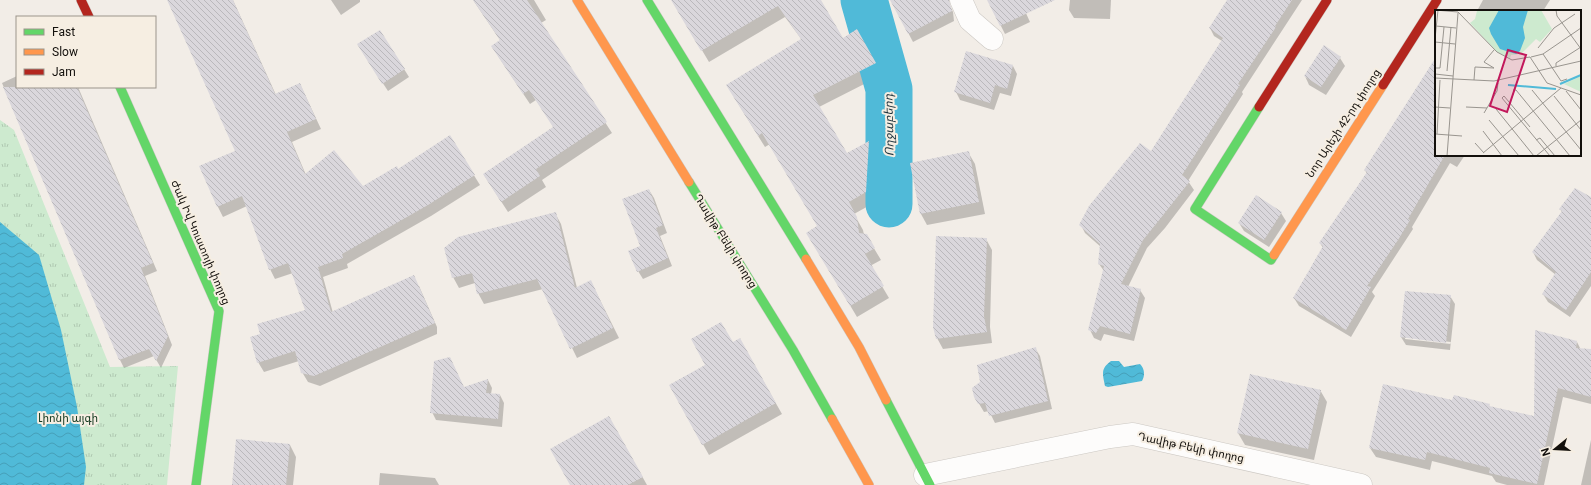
<svg xmlns="http://www.w3.org/2000/svg" width="1591" height="485" font-family="Roboto,'Noto Sans Armenian',sans-serif">
<style>
.park{fill:url(#park-tufts)}
.water{fill:url(#water-waves)}
.shadow{fill:#0003;fill-rule:evenodd}
.lines{fill:none;stroke-linecap:round;stroke-linejoin:round}
.river{stroke:#50bad8;stroke-width:47}
.building{fill:url(#building-back-hatch)}
.street-casing{stroke:#ccc8c3;stroke-width:23}
.fast-casing{stroke:#ccc8c3;stroke-width:10}
.slow-casing{stroke:#ccc8c3;stroke-width:10}
.jam-casing{stroke:#ccc8c3;stroke-width:10}
.street{stroke:#fdfcfb;stroke-width:22}
.fast{stroke:#63d668;stroke-width:9}
.slow{stroke:#ff974d;stroke-width:9}
.jam{stroke:#b3261e;stroke-width:9}
.labels{text-anchor:middle;stroke-width:4;stroke-linejoin:round;paint-order:stroke}
.street-label{font-size:11px;fill:#13100c;stroke:#f6eee2}
.park-label{font-size:11px;fill:#12381e;stroke:#f6eee2}
.water-label{font-size:12px;font-style:italic;fill:#1f343e;stroke:#f6eee2}
.inset-river{fill:none;stroke:#50bad8;stroke-width:2}
.inset-road{fill:none;stroke:#99958f;stroke-width:1}
.view{fill:#c2185b;fill-opacity:0.15;stroke:#c2185b;stroke-width:2}
.inset-edge{fill:none;stroke:#13100c;stroke-width:2}
</style>
<defs>
<pattern id="park-tufts" width="24" height="20" patternUnits="userSpaceOnUse"><rect width="24" height="20" fill="#cdeacf"/><path d="M3 7l-1-3M5 7V3M7 7l1-3M15 17l-1-3M17 17v-4M19 17l1-3" fill="none" stroke="#afc8b1"/></pattern>
<pattern id="water-waves" width="16" height="10" patternUnits="userSpaceOnUse"><rect width="16" height="10" fill="#50bad8"/><path d="M0 5q4-4 8 0t8 0" fill="none" stroke="#459fb8"/></pattern>
<pattern id="building-back-hatch" width="6" height="6" patternUnits="userSpaceOnUse"><rect width="6" height="6" fill="#dad7dc"/><path d="M-1 5l2 2M0 0l6 6M5-1l2 2" fill="none" stroke="#bab8bc"/></pattern>
</defs>
<rect width="100%" height="100%" fill="#f2ede7"/>
<path class="park" d="M0,120L14,130L110,367L178,366L167,485H0Z"/>
<g class="water">
<path d="M0,222L39,255L61,330L77,407L86,467L84,485H0Z"/>
<path d="M1111,361H1119L1124,367L1140,364C1145,369 1145,376 1142,381L1108,387L1105,386C1103,374 1100,369 1111,361Z"/>
</g>
<g class="shadow">
<path d="M168,0H233L276,95L300,84L321,129L292,142L306,175L362,187L397,170L450,137L480,185L431,216L347,264L348,268L323,277L333,313L419,286L437,327V334L320,386L308,382L302,372L299,361L264,372L258,362L261,335L307,311L293,273L275,279L270,269L247,206L223,217L218,207L200,167L236,151Z"/>
<path d="M331,0H360V2L341,15Z"/>
<path d="M473,0H534L546,20L541,23L612,133L542,180L546,187L508,212L484,175L554,127L536,100L530,104L498,56L500,40Z"/>
<path d="M685,0H820L843,39L857,31L882,75L819,107L847,155L869,142L875,153L872,204L854,214L863,230L864,235H866L881,260L870,266L889,298L857,317L807,233L818,226L770,144L765,147L734,97L802,40L785,17L709,62L675,5Z"/>
<path d="M891,0H947L953,12L954,21L913,42Z"/>
<path d="M988,0H1020L1030,22L1005,34Z"/>
<path d="M1070,0H1111L1110,19L1074,18L1069,10Z"/>
<path d="M1228,0H1302L1242,92L1243,94L1188,181L1194,190L1165,228L1147,248L1128,287L1140,290L1145,298L1134,341L1104,334L1101,341L1094,338L1090,330L1104,271L1099,264L1101,247L1085,233L1081,225L1151,153L1222,41L1214,36L1210,28Z"/>
<path d="M1483,0H1550L1543,11H1477Z"/>
<path d="M363,53L404,69L409,77L388,91Z"/>
<path d="M1340,58L1345,66L1326,95L1309,85L1305,76Z"/>
<path d="M1436,65V155H1465L1457,167L1450,163L1412,227L1413,229L1372,292L1375,296L1351,337L1299,306L1294,298L1323,248L1320,243L1367,174L1365,170Z"/>
<path d="M1013,66L1017,74L1011,96L1000,93L994,110L960,100L956,92Z"/>
<path d="M17,76V87H78L157,271L145,276L172,345L161,368L154,356L124,368L120,360L2,83Z"/>
<path d="M968,152L975,164L985,214L927,225L921,214Z"/>
<path d="M649,190L654,198L667,233L660,236L672,266L643,279L638,271Z"/>
<path d="M1591,199V286L1570,317L1548,302L1543,294L1556,275L1537,260L1533,252L1562,212L1560,209Z"/>
<path d="M555,213L561,224L577,288L596,292L619,338L577,358L543,289L484,304L478,293L475,283L459,288L453,277Z"/>
<path d="M1281,213L1286,221L1269,247L1244,231L1239,223Z"/>
<path d="M986,239L992,250L990,327L992,343L943,349L937,338Z"/>
<path d="M1450,296L1455,304L1450,350L1406,345L1401,337ZM1405,337L1451,342V344L1405,339Z"/>
<path d="M740,340L782,414L709,455L670,386L707,365L732,344Z"/>
<path d="M1577,342L1581,350H1591V404L1563,397L1544,485H1507L1496,482L1492,476L1432,461L1430,470L1376,457L1370,448L1453,401L1489,405L1490,407L1535,417Z"/>
<path d="M1035,348L1040,356L1052,409L995,423L989,411L984,412L975,397Z"/>
<path d="M450,358L464,388L488,380L492,388L491,394L500,395L504,403L502,427L436,420L432,412Z"/>
<path d="M1320,390L1327,402L1314,460L1245,445L1238,433Z"/>
<path d="M615,428L647,485H571Z"/>
<path d="M1591,440V485H1581Z"/>
<path d="M290,445L296,457L293,485H233Z"/>
<path d="M380,473L435,478L439,485H379Z"/>
</g>
<g class="lines">
<path class="river" d="M864,0L889,89V204"/>
</g>
<g class="building">
<path d="M167,0H233L275,94L300,83L316,119L287,132L305,174L334,150L363,186L397,166L398,169L450,135L475,175L428,205L342,254L343,258L318,267L331,312L414,275L435,323L314,376L301,373L295,351L257,363L250,337L260,334L257,324L305,310L288,263L269,270L242,196L217,207L199,166L235,151Z"/>
<path d="M473,0H527L607,122L536,169L540,176L501,202L483,174L553,127L529,90L523,94L491,46L500,40Z"/>
<path d="M671,0H821L843,38L857,29L876,63L813,95L847,153L869,141L866,192L849,202L857,217L859,233L867,234L875,248L865,254L884,286L850,306L806,233L817,226L762,133L758,136L726,85L801,39L778,6L701,51Z"/>
<path d="M890,0H949L952,11L908,34Z"/>
<path d="M987,0H1055L1000,26Z"/>
<path d="M1227,0H1292L1275,26L1276,27L1238,84L1240,85L1182,175L1190,181L1160,219L1143,240L1121,284L1141,289L1130,334L1100,326L1096,333L1088,330L1104,266L1098,264L1100,244L1079,225L1089,206L1140,143L1151,151L1223,38L1209,28Z"/>
<path d="M380,30L405,69L382,84L357,44Z"/>
<path d="M1324,45L1341,57L1321,87L1304,76Z"/>
<path d="M966,51L1013,65L1007,89L995,85L990,103L954,92Z"/>
<path d="M1436,57V155H1445L1408,219L1410,220L1398,240L1367,286L1371,287L1346,330L1293,298L1323,246L1319,243L1367,172L1364,170Z"/>
<path d="M3,87H77L153,263L141,268L168,336L156,361L149,349L119,360Z"/>
<path d="M969,151L979,202L920,214L910,163Z"/>
<path d="M1575,188L1591,197V272L1566,310L1542,294L1556,272L1532,252L1562,211L1559,209Z"/>
<path d="M649,189L663,225L656,228L668,258L637,272L628,251L640,246L622,199Z"/>
<path d="M1256,195L1282,212L1264,240L1238,223Z"/>
<path d="M556,212L575,288L591,280L613,328L570,349L537,279L477,294L472,273L452,278L444,248L458,237Z"/>
<path d="M936,236L987,238L984,316L987,332L936,339L933,327Z"/>
<path d="M1405,291L1451,295L1446,343L1400,337Z"/>
<path d="M721,322L733,342L740,338L776,403L702,445L669,385L705,365L691,339Z"/>
<path d="M1535,330L1577,341L1576,348L1591,349V397L1558,388L1537,484L1489,473L1490,468L1427,452L1425,460L1369,448L1383,384L1452,400L1454,395L1490,404L1489,406L1534,416Z"/>
<path d="M1036,347L1048,401L989,416L985,403L978,404L974,397L972,388L980,382L977,365Z"/>
<path d="M450,357L464,387L488,379L486,393L500,394L498,419L430,413L434,361Z"/>
<path d="M1250,374L1321,390L1308,449L1237,433Z"/>
<path d="M609,416L643,477L628,485H570L550,449Z"/>
<path d="M236,439L290,444L286,485H232Z"/>
</g>
<g class="lines">
<g class="street-casing">
<g id="street">
<path d="M961,0L970,20L992,39"/>
<path d="M925,475L1110,437L1133,434L1361,485"/>
</g>
</g>
<g class="fast-casing">
<g id="fast">
<path d="M647,0L806,259"/>
<path d="M120,87L219,311L196,485"/>
<path d="M1259,107L1195,209L1271,260L1274,255"/>
<path d="M689,182L793,350L832,419"/>
<path d="M886,400L930,485"/>
</g>
</g>
<g class="slow-casing">
<g id="slow">
<path d="M577,0L689,182"/>
<path d="M1274,255L1383,85"/>
<path d="M806,259L859,347L886,400"/>
<path d="M832,419L869,485"/>
</g>
</g>
<g class="jam-casing">
<g id="jam">
<path d="M81,0L89,17"/>
<path d="M1383,85L1437,0"/>
<path d="M1259,107L1327,0"/>
</g>
</g>
<use href="#street" class="street"/>
<use href="#fast" class="fast"/>
<use href="#slow" class="slow"/>
<use href="#jam" class="jam"/>
</g>
<g class="labels">
<g class="street-label">
<text transform="translate(1343 123) rotate(-57)" y="4">Նոր Արեշի 42-րդ փողոց</text>
<text transform="translate(726 241) rotate(58)" y="4">Դավիթ Բեկի փողոց</text>
<text transform="translate(201 242) rotate(67)" y="4">Ժակ Իվ Կուստոյի փողոց</text>
<text transform="translate(1191 447) rotate(12)" y="4">Դավիթ Բեկի փողոց</text>
</g>
<g class="park-label">
<text x="68" y="422">Լիոնի այգի</text>
</g>
<g class="water-label">
<text transform="translate(889 125) rotate(-91)" y="4">Ողջաբերդ</text>
</g>
</g>
<g transform="translate(1435 10)">
<rect width="146" height="146" fill="#f2ede7"/>
<path d="M146,66V82L129,74Z" fill="#cdeacf"/>
<path d="M106,0L117,19L105,32L101,29L86,44L76,45L75,48L62,42L35,13L40,9L42,1Z" fill="#cdeacf"/>
<path d="M64,0H93L88,17L90,28L85,41L81,44L65,39L56,24L54,18Z" fill="#50bad8"/>
<path class="inset-river" d="M125,74L146,65M73,75L121,79"/>
<path class="inset-road" d="M0,0L23,2L62,42L77,50L95,47L112,73L146,85M121,0L122,6L146,39M1,16L21,18M0,29L3,0M0,32L20,34M103,38L119,18L140,4M108,44L126,71L132,69M96,47L108,44L146,18M121,56V53L146,37M0,58H5L9,17M12,61L16,17M0,64L18,66M0,68L59,71L146,51M39,70L40,57L59,58L49,52L59,40M78,80H81L135,146M97,80L146,140M131,81L146,100M119,86L146,120M67,88L115,146M67,88L69,86L95,117M0,97L15,98M31,97L52,98M61,99L99,146M49,103L62,81L63,73M54,110L84,146M48,121L67,146M0,124L27,126M2,124L5,70M101,130L105,128L120,146M40,133L49,143M48,143L126,78M12,146L23,3M101,146L146,110"/>
<path class="view" d="M73,40L91,45L72,102L55,96Z"/>
<rect width="146" height="146" class="inset-edge"/>
</g>
<rect x="16" y="16" width="140" height="72" fill="#f6eee2" stroke="#9b958c"/>
<rect x="24" y="29" width="20" height="6" fill="#63d668" stroke="#9b958c"/>
<text x="52" y="36" font-size="12" fill="#13100c">Fast</text>
<rect x="24" y="49" width="20" height="6" fill="#ff974d" stroke="#9b958c"/>
<text x="52" y="56" font-size="12" fill="#13100c">Slow</text>
<rect x="24" y="69" width="20" height="6" fill="#b3261e" stroke="#9b958c"/>
<text x="52" y="76" font-size="12" fill="#13100c">Jam</text>
<g transform="translate(1555 449) rotate(252)" stroke="#f6eee2" stroke-width="3" paint-order="stroke">
<path d="M0-3L7 15L0 10L-7 15Z" fill="#13100c"/>
<text y="-6" font-size="11" font-weight="bold" text-anchor="middle" fill="#13100c">N</text>
</g>
</svg>
